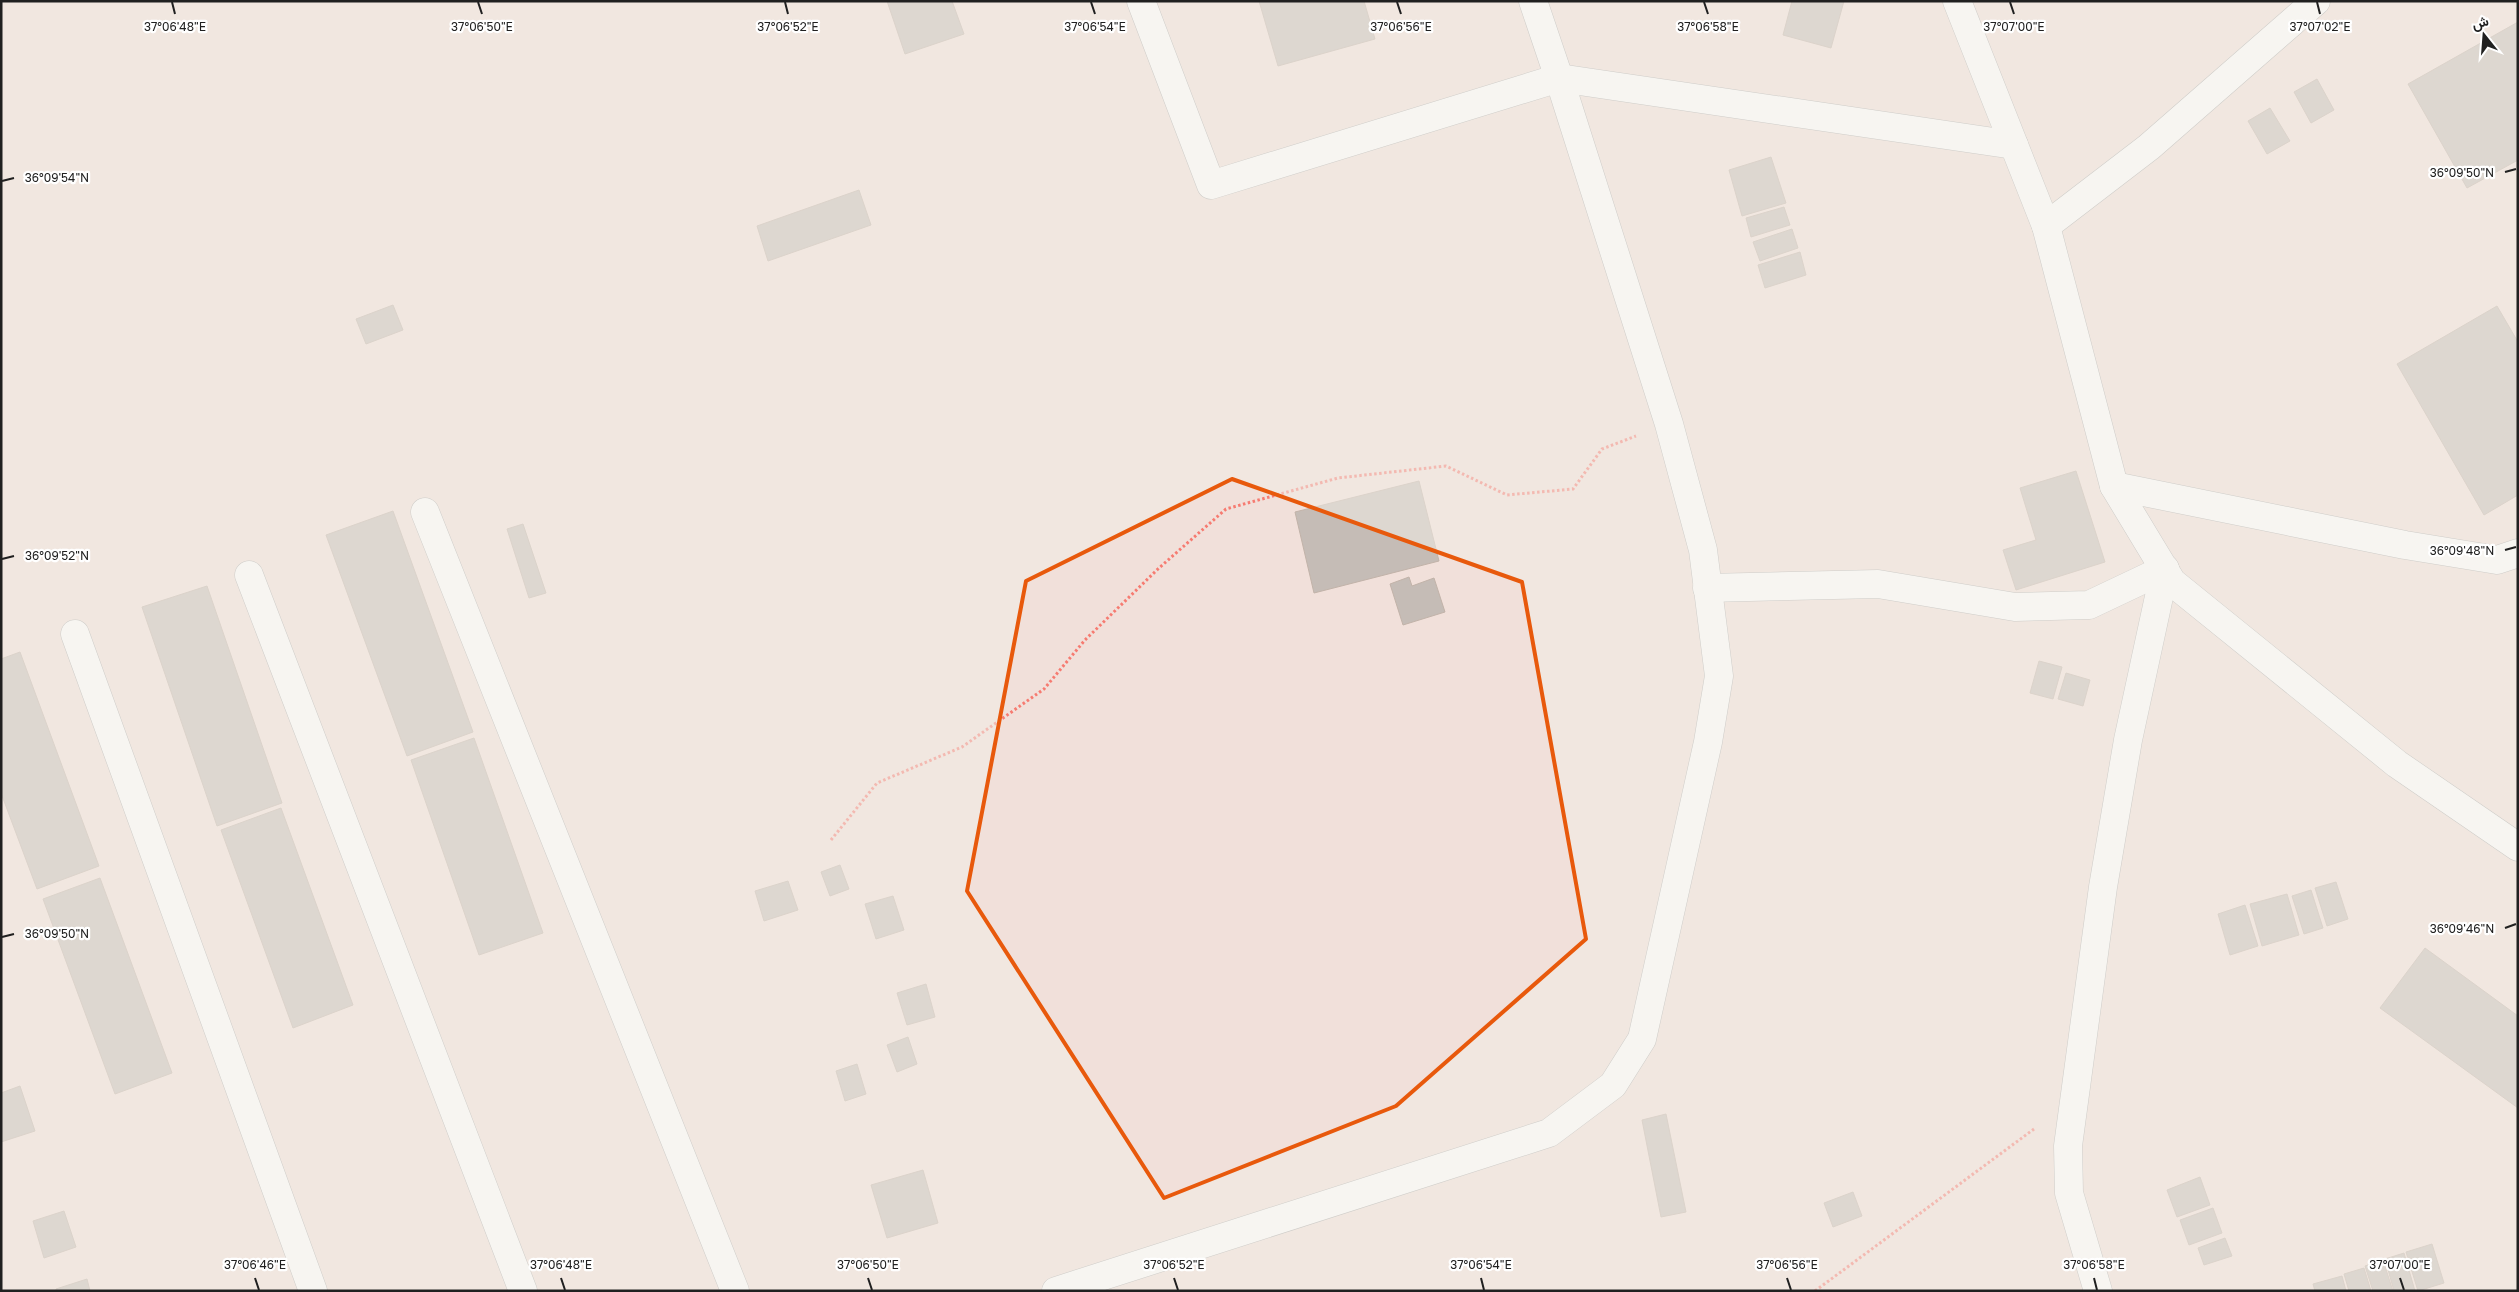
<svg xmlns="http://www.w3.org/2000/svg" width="2519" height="1292" font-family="'Golos Text',Vazirmatn,sans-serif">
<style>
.military{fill:#f1e0da}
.building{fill:#c5bcb6;stroke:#c2b3a9}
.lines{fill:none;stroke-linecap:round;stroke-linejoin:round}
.minor-casing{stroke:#a7a7a7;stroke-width:29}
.path{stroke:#f67b71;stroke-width:3;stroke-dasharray:2.5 2.5;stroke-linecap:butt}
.minor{stroke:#fff;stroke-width:28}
.marked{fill:none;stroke:#e8590c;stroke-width:4;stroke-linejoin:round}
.ticks{fill:none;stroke:#202020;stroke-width:2}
.ticks-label{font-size:12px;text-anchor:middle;fill:#202020;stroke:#fff;stroke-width:4.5;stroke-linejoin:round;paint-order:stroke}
</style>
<rect width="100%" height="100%" fill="#f0ede6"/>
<rect class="military" x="1" y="1" width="2517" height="1290"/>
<g class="building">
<path d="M887,1H952L964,34L905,54Z"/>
<path d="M1259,1H1364L1375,39L1278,66Z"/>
<path d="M1792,1H1844L1831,48L1783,35Z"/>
<path d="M2518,22V160L2467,188L2408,84Z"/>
<path d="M2317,79L2334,110L2311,123L2294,92Z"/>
<path d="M2270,108L2290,141L2267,154L2248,121Z"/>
<path d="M1771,157L1786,203L1742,216L1729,170Z"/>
<path d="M859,190L871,225L768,261L757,226Z"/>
<path d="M1784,207L1790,225L1751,237L1746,218Z"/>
<path d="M1792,229L1798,248L1760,261L1753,242Z"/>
<path d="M1800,252L1806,275L1765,288L1758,265Z"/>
<path d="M393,305L403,330L366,344L356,319Z"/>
<path d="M2497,306L2518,342V495L2484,515L2397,364Z"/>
<path d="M2076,471L2105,562L2016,590L2003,550L2036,540L2020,488Z"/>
<path d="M1419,481L1439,561L1314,593L1295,512Z"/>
<path d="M393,511L473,732L407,756L326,535Z"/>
<path d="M523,524L546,593L529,598L507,529Z"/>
<path d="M1409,577L1412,586L1434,578L1445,612L1403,625L1390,584Z"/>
<path d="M207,586L282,803L217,826L142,607Z"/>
<path d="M20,652L99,866L37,889L1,793V659Z"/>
<path d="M2039,661L2062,667L2053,699L2030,693Z"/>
<path d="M2066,673L2090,680L2083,706L2058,699Z"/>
<path d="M474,738L543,933L479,955L411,760Z"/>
<path d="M281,808L353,1005L293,1028L221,830Z"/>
<path d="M840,865L849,889L830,896L821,872Z"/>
<path d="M100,878L172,1073L115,1094L43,899Z"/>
<path d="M788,881L798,910L764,921L755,891Z"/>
<path d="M2336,882L2348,919L2327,926L2315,888Z"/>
<path d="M2311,890L2323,928L2304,934L2292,896Z"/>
<path d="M2287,894L2299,935L2262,946L2250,904Z"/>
<path d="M893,896L904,930L876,939L865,904Z"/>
<path d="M2245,905L2258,946L2230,955L2218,914Z"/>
<path d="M2425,948L2518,1016V1108L2380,1008Z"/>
<path d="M926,984L935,1017L907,1025L897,993Z"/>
<path d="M908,1037L917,1064L897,1072L887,1045Z"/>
<path d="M857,1064L866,1094L845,1101L836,1071Z"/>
<path d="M20,1086L35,1131L1,1142V1093Z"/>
<path d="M1666,1114L1686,1212L1661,1217L1642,1120Z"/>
<path d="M923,1170L938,1223L887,1238L871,1185Z"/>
<path d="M2200,1177L2210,1205L2177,1217L2167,1190Z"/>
<path d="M1853,1192L1862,1216L1833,1227L1824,1203Z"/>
<path d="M2213,1208L2222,1233L2189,1245L2180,1220Z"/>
<path d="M64,1211L76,1247L44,1258L33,1221Z"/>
<path d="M2225,1238L2232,1256L2204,1265L2198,1248Z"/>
<path d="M2432,1244L2444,1283L2418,1291L2406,1252Z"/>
<path d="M2404,1253L2415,1291H2394L2385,1259Z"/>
<path d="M2383,1260L2393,1291H2373L2365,1266Z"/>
<path d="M2364,1268L2371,1291H2349L2344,1274Z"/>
<path d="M2342,1276L2346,1291H2315L2313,1284Z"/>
<path d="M87,1279L90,1291H56V1289Z"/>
</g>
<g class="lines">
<g class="minor-casing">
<g id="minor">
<path d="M1141,1L1211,185L1559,78L1533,1"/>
<path d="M1957,1L2046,226"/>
<path d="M2316,1L2149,147L2046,226L2114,486L2172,582L2397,764L2518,847"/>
<path d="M2114,486L2405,545L2497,560L2518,553"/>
<path d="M425,512L735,1291"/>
<path d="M249,575L523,1291"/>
<path d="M1707,588L1878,584L2015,607L2089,605L2165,569"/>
<path d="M75,634L313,1291"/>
<path d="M1056,1291L1549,1133L1613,1085L1642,1039L1708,742L1719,676L1703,550L1669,424L1559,78L2014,145"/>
<path d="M2098,1291L2069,1193L2068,1146L2103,887L2128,740L2165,569"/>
</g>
</g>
<g class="path">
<path d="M831,840L877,783L962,747L1044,689L1085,640L1159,568L1226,509L1338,478L1446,466L1507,495L1573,489L1602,449L1636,436"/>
<path d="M1815,1291L2034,1129"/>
</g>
<use href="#minor" class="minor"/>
</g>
<path d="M0 0H2519V1292H0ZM1232,479L1522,582L1586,939L1396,1106L1164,1198L967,891L1026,581Z" fill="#f0ede6" fill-opacity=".55" fill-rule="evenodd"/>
<path class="marked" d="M1232,479L1522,582L1586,939L1396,1106L1164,1198L967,891L1026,581Z"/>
<path class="ticks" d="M172,2L175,14M478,2L482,14M785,2L788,14M1091,2L1095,14M1397,2L1401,14M1704,2L1708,14M2010,2L2014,14M2317,2L2320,14M2505,172L2516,169M2,181L14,178M2505,550L2516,547M2,559L14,556M2505,928L2516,924M2,937L14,934M255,1278L259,1290M561,1278L565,1290M868,1278L872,1290M1174,1278L1178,1290M1481,1278L1484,1290M1787,1278L1791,1290M2094,1278L2097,1290M2400,1278L2404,1290"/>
<g class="ticks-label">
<text x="175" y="31">37°06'48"E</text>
<text x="482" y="31">37°06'50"E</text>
<text x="788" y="31">37°06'52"E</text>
<text x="1095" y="31">37°06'54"E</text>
<text x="1401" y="31">37°06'56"E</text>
<text x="1708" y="31">37°06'58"E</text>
<text x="2014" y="31">37°07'00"E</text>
<text x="2320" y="31">37°07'02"E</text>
<text x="2462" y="177">36°09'50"N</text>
<text x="57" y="182">36°09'54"N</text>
<text x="2462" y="555">36°09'48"N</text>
<text x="57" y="560">36°09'52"N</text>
<text x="2462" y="933">36°09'46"N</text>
<text x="57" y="938">36°09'50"N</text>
<text x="255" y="1269">37°06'46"E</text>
<text x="561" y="1269">37°06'48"E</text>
<text x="868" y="1269">37°06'50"E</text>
<text x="1174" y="1269">37°06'52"E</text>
<text x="1481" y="1269">37°06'54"E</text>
<text x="1787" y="1269">37°06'56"E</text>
<text x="2094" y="1269">37°06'58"E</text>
<text x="2400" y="1269">37°07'00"E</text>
</g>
<rect width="2519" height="1292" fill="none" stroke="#202020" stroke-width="5"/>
<g transform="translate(2484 35) rotate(343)" stroke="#ffffff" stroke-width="4" paint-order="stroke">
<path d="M0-4L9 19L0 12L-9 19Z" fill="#202020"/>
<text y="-8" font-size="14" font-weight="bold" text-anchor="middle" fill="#202020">ش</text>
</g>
</svg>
